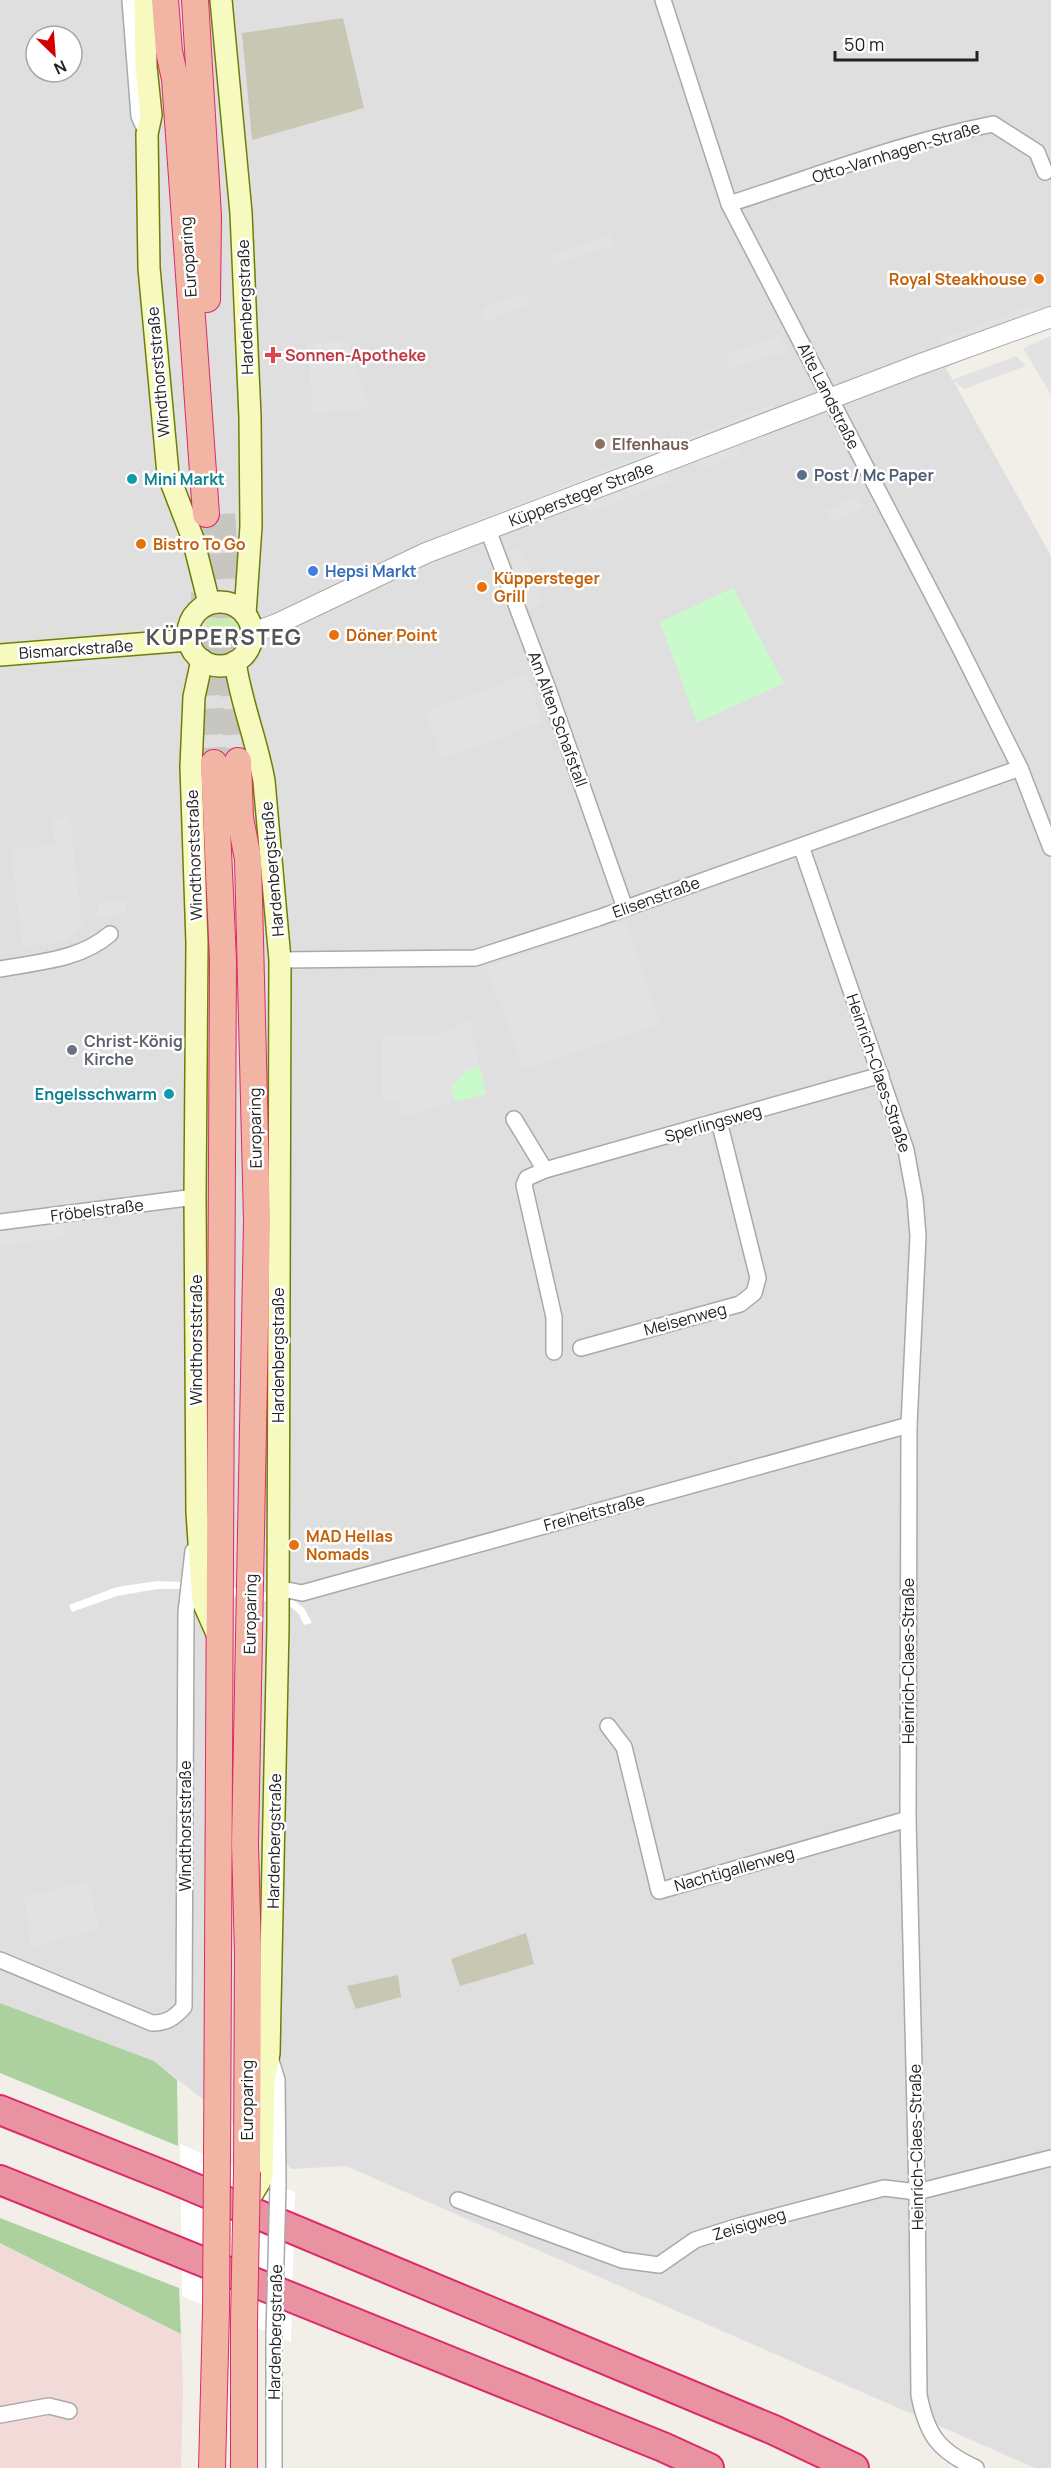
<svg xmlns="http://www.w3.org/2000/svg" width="1051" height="2468" font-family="Manrope,sans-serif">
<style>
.residential{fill:#e0dfdf;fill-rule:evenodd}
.commercial{fill:#f2dad9}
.construction{fill:#c7c7b4}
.grass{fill:#cdebb0}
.forest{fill:#add19e}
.park{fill:#c8facc}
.parking{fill:#e2e2e2}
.pier{fill:#fff}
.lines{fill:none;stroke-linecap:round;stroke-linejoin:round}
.trunk-tunnel{stroke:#c8c6c1;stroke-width:26;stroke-dasharray:26 13;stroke-linecap:butt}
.minor-casing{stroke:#a9a9a9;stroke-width:18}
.tertiary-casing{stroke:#a9a9a9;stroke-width:22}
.secondary-casing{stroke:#707d05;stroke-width:24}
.trunk-casing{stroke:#dc2a67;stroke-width:28}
.motorway-casing{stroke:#dc2a67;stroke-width:32}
.minor{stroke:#fff;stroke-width:15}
.tertiary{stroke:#fff;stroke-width:20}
.secondary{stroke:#f7fabf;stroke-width:21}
.trunk{stroke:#f2b4a3;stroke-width:26}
.motorway{stroke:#e892a2;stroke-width:28}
.minor-bridge-casing{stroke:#a9a9a9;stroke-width:18;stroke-linecap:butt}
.trunk-bridge-casing{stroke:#dc2a67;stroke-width:28;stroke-linecap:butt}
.minor-bridge{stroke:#fff;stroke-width:15}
.trunk-bridge{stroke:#f2b4a3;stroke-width:26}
.food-dot{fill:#e8710a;stroke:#fff;stroke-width:2}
.health-dot{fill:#e0444e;stroke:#fff;stroke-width:2}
.education-dot{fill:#8d6e63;stroke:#fff;stroke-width:2}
.service-dot{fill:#5c6f8a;stroke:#fff;stroke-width:2}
.culture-dot{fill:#0f9aa8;stroke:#fff;stroke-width:2}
.shop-dot{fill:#3f7fe0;stroke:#fff;stroke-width:2}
.worship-dot{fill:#6b7280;stroke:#fff;stroke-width:2}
.labels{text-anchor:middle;stroke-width:5;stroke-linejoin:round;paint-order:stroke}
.street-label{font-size:16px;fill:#222;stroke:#fff}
.food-label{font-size:16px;font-weight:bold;fill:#c56008;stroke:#fff;text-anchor:start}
.health-label{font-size:16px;font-weight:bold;fill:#be3a42;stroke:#fff;text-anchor:start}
.education-label{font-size:16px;font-weight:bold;fill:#785e54;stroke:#fff;text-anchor:start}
.service-label{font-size:16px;font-weight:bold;fill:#4e5e75;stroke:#fff;text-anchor:start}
.culture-label{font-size:16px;font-weight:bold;fill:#0d838f;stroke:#fff;text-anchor:start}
.shop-label{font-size:16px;font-weight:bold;fill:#366cbe;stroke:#fff;text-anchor:start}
.worship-label{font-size:16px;font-weight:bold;fill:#5b616d;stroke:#fff;text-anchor:start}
.district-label{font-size:22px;font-weight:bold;letter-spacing:1.5px;fill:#555;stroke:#fff}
</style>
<rect width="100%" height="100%" fill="#f2efe9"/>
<path class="residential" d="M0,0H1051V314L946,368L1051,556V2468H1035L346,2166L292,2169L154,2061L0,2003ZM36,36H72V72H36Z"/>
<path class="commercial" d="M0,2243L181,2334L183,2387L181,2468H0Z"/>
<g class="construction">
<path d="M343,18L364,108L252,140L242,33Z"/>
<path d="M526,1933L534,1964L460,1986L451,1959Z"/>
<path d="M398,1975L401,1997L356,2009L347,1986Z"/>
</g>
<circle class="grass" cx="221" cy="633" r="18"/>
<g class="forest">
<path d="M0,2003L154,2061L177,2080L178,2146L0,2073Z"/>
<path d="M0,2218L179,2288L181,2334L0,2243Z"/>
</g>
<g class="park">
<path d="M733,588L784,683L697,723L660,622Z"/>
<path d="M480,1067L486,1094L455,1102L451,1088L466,1070Z"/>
</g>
<g class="parking">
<path d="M611,235L614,246L554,265L550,255Z"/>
<path d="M526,294L530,306L485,321L481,308Z"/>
<path d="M1035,304L1036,309L941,344L939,340Z"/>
<path d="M779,335L788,352L780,356L778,352L731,369L726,355Z"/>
<path d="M1051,336V395L1023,348Z"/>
<path d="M348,341L369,408L313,414L308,345Z"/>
<path d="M1016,356L1026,366L964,389L952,380Z"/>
<path d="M772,404L773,408L468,528L466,524Z"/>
<path d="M732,443L743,452L706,467L694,459Z"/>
<path d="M661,471L674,480L633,496L620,487Z"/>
<path d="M613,490L627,498L591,512L579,504Z"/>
<path d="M857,495L864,507L832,523L826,511Z"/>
<path d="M521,547L542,604L529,609L508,552Z"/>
<path d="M113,657V664L57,667V660Z"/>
<path d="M527,674L542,723L442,758L426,711Z"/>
<path d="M70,817L82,926L67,941L23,946L11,850L55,845L52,819Z"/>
<path d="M123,899L127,902L126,913L97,919L98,905L105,901Z"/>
<path d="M625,920L660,1023L523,1070L487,967Z"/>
<path d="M469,1019L480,1067L466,1070L451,1088L455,1102L401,1117L397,1100L382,1101V1035H438Z"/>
<path d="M64,1222L66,1237L0,1246V1231Z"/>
<path d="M178,1689H182L180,1978H175Z"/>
<path d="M88,1881L99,1929L31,1947L24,1897Z"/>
</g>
<g class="pier">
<path d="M157,1581L205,1583L288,1596L304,1608L312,1623L304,1625L299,1614L291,1607L280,1603L182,1589H157L117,1596L72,1612L69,1605L117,1587Z"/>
<path d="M180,2144L295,2192L291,2342L182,2296Z"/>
</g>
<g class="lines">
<g class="trunk-tunnel">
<path d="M206,514L202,560L214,763"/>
<path d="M222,514L238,761"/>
</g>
<g class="minor-casing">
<g id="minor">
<path d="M130,0L139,116L147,134"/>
<path d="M663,0L729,204L958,644L1020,768L1051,848"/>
<path d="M729,204C816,176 903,142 993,124L1037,152L1045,172"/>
<path d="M488,530L548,689L625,908"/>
<path d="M801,846L906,1150L915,1199L918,1236L909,1425L908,1819L917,2192L919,2395C927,2436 939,2451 976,2468"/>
<path d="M280,960L475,958L598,918L1020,768"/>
<path d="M0,969C38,962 80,960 110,934"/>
<path d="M514,1119L545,1170L881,1075"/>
<path d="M545,1170L527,1178L524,1185L554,1317V1352"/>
<path d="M0,1222L195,1197"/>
<path d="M581,1348L740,1304L754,1293L758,1278L719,1121"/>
<path d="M277,1588L302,1593L909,1425"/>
<path d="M608,1726L624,1747L659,1891L908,1819"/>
<path d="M0,1960L152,2023C167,2023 174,2018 184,2007L186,1612L193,1551"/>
<path d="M270,2057L277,2080L278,2185"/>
<path d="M458,2200L622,2260L659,2265L695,2240L739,2226L884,2188L917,2192L1051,2158"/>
<path d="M0,2415L49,2406L69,2411"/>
<path d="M274,2468V2335"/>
</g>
</g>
<g class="tertiary-casing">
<path id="tertiary" d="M252,633L277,624L426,553L918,365L1051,317"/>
</g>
<g class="secondary-casing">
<g id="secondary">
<path d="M145,0L146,67L151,115L147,134L149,268L168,474L193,539L209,603"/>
<path d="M221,0L241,213L250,417L251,526L245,614"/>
<circle cx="220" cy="634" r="32"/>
<path d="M0,655L188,640"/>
<path d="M202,660L194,697L191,767L197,943L195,1197L197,1512L203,1602L218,1636"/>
<path d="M235,662C241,703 257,741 264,781L280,960L278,1626L269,2053L264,2080L262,2178L246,2204"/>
</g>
</g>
<g class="trunk-casing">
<g id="trunk">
<path d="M165,0L169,51L175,79L206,514"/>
<path d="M195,0L208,216L207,299"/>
<path d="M238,761L240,818L248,859L257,1221L245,1844L248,1953L247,2172"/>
<path d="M214,763L223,960L217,2160"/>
<path d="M212,2468L216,2311"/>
<path d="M244,2468V2322"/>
</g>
</g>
<g class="motorway-casing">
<g id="motorway">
<path d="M0,2110L168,2177L774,2430L854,2468"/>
<path d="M0,2180L663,2447L709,2468"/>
</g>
</g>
<use href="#minor" class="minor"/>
<use href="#tertiary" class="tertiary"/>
<use href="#secondary" class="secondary"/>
<use href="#trunk" class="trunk"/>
<use href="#motorway" class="motorway"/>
<g class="minor-bridge-casing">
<path id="minor-bridge" d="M274,2335L278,2185"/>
</g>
<g class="trunk-bridge-casing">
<g id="trunk-bridge">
<path d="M216,2311L217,2160"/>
<path d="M244,2322L247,2172"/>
</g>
</g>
<use href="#minor-bridge" class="minor-bridge"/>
<use href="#trunk-bridge" class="trunk-bridge"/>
</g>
<g class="food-dot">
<circle cx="1039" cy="279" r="6"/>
<circle cx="141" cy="544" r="6"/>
<circle cx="482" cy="587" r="6"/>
<circle cx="334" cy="635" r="6"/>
<circle cx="294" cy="1545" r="6"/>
</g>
<path class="health-dot" d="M270 346h6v6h6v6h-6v6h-6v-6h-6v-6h6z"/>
<circle class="education-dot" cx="600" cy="444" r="6"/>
<circle class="service-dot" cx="802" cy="475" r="6"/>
<g class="culture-dot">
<circle cx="132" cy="479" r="6"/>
<circle cx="169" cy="1094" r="6"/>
</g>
<circle class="shop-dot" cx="313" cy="571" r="6"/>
<circle class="worship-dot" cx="72" cy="1050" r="6"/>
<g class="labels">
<g class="street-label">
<text transform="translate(896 152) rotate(-17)" y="6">Otto-Varnhagen-Straße</text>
<text transform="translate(188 257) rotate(-94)" y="6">Europaring</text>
<text transform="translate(245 307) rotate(-92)" y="6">Hardenbergstraße</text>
<text transform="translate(158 372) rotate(-95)" y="6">Windthorststraße</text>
<text transform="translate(829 396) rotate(63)" y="6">Alte Landstraße</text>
<text transform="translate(581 494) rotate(-21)" y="6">Küppersteger Straße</text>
<text transform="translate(76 649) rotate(-4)" y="6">Bismarckstraße</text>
<text transform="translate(558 719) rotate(70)" y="6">Am Alten Schafstall</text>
<text transform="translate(194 855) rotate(-92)" y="6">Windthorststraße</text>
<text transform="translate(272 869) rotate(-95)" y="6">Hardenbergstraße</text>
<text transform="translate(656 897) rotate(-20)" y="6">Elisenstraße</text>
<text transform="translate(879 1073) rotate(71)" y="6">Heinrich-Claes-Straße</text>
<text transform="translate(713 1123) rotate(-16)" y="6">Sperlingsweg</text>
<text transform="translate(255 1128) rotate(-91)" y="6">Europaring</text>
<text transform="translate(97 1210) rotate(-7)" y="6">Fröbelstraße</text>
<text transform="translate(685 1319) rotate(-15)" y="6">Meisenweg</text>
<text transform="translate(196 1340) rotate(-90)" y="6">Windthorststraße</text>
<text transform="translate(278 1355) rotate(-90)" y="6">Hardenbergstraße</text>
<text transform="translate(594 1512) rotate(-15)" y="6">Freiheitstraße</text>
<text transform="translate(250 1614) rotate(-89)" y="6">Europaring</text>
<text transform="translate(908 1661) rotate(-90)" y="6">Heinrich-Claes-Straße</text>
<text transform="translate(185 1826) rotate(-90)" y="6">Windthorststraße</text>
<text transform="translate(274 1841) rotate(-89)" y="6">Hardenbergstraße</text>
<text transform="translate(734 1869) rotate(-16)" y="6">Nachtigallenweg</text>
<text transform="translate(247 2100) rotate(-90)" y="6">Europaring</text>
<text transform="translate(916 2147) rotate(-91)" y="6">Heinrich-Claes-Straße</text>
<text transform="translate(749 2224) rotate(-17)" y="6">Zeisigweg</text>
<text transform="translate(275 2332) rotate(-89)" y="6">Hardenbergstraße</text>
</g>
<g class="food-label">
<text x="1027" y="285" text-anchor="end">Royal Steakhouse</text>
<text x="153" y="550">Bistro To Go</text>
<text x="494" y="584">Küppersteger<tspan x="494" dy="18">Grill</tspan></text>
<text x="346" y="641">Döner Point</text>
<text x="306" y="1542">MAD Hellas<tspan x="306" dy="18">Nomads</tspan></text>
</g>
<g class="health-label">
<text x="285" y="361">Sonnen-Apotheke</text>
</g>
<g class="education-label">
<text x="612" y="450">Elfenhaus</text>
</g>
<g class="service-label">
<text x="814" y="481">Post / Mc Paper</text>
</g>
<g class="culture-label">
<text x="144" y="485">Mini Markt</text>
<text x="157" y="1100" text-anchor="end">Engelsschwarm</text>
</g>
<g class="shop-label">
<text x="325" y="577">Hepsi Markt</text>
</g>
<g class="worship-label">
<text x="84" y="1047">Christ-König<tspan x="84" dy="18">Kirche</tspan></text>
</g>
<g class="district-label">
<text x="224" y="645">KÜPPERSTEG</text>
</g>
</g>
<g transform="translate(54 54) rotate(155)"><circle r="28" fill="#ffffff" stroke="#a7a7a7" stroke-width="1.5"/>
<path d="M0-4.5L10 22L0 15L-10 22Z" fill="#d40000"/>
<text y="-9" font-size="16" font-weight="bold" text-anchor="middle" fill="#222222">N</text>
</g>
<path d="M835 51v9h142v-9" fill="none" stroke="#222222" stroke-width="3"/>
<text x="844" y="51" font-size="18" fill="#222222" stroke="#ffffff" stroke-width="4.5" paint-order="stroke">50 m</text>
</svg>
